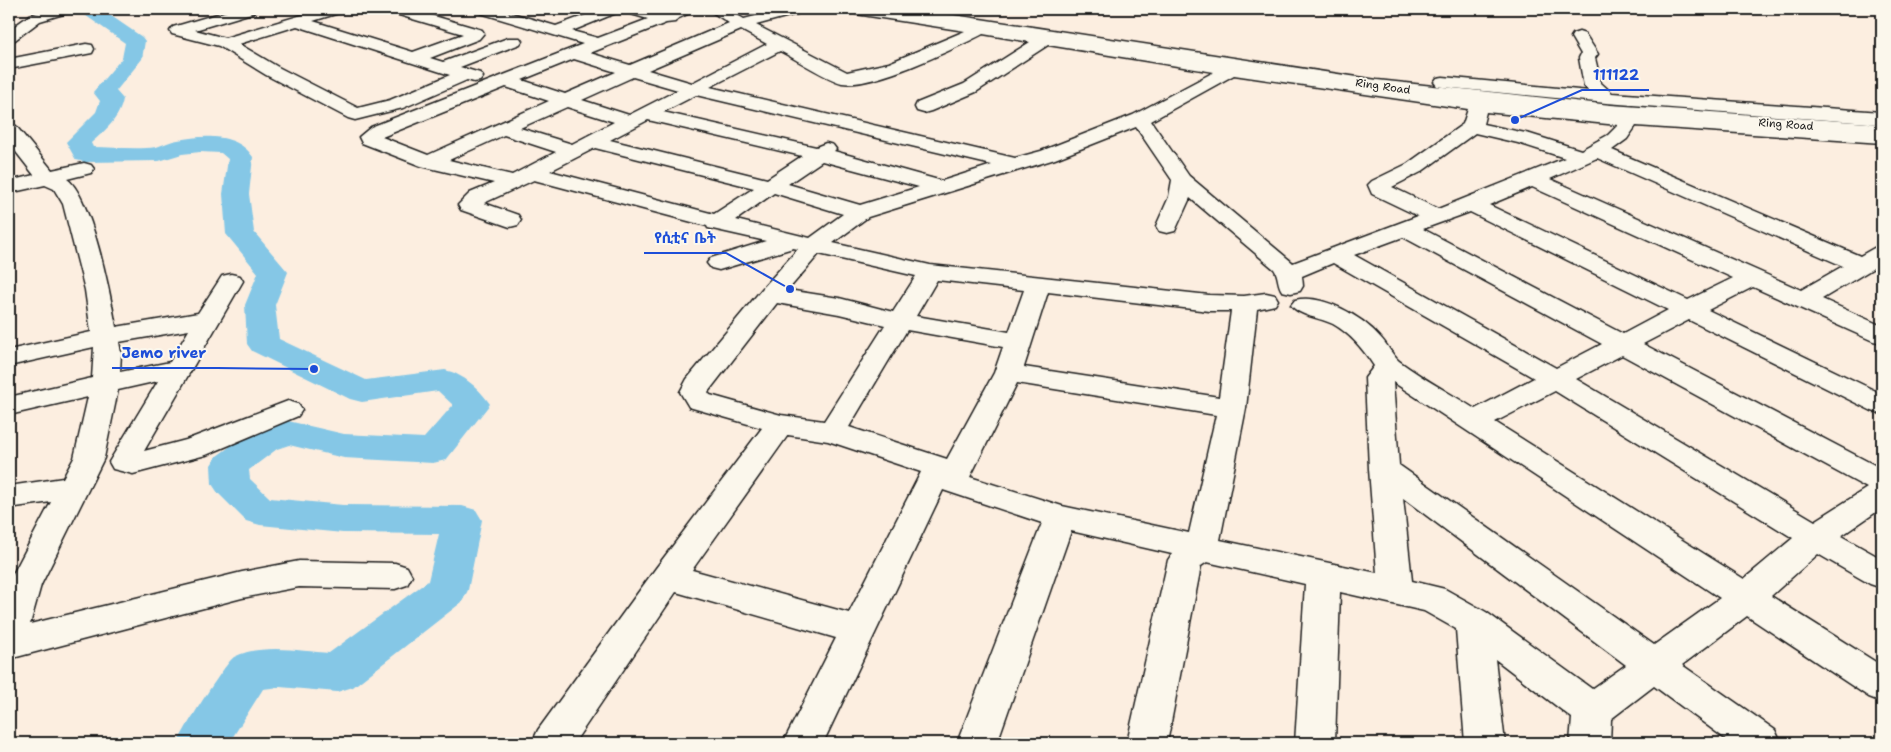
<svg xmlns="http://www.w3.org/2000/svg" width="1891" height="752" font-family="'Shantell Sans','Noto Sans Ethiopic',sans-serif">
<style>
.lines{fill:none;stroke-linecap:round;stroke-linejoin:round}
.river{fill:#85c7e6;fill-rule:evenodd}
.minor-casing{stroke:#1c1c1c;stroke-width:3}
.highway-casing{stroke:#1c1c1c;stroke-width:3}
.minor{fill:#fbf7ec;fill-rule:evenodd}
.highway{fill:#fbf7ec;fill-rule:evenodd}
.labels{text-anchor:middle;stroke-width:4;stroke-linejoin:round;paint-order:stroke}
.far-street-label{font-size:11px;fill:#1c1c1c;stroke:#fbf7ec}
.leader{fill:none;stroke:#1d4ed8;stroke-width:2}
.callout-dot{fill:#1d4ed8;stroke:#fbf7ec;stroke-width:2}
.callout-label{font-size:15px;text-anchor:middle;font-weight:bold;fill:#1d4ed8;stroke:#fbf7ec;stroke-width:4;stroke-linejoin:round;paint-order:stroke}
</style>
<rect width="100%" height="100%" fill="#fceee0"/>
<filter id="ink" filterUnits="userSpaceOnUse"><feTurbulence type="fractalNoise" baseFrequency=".02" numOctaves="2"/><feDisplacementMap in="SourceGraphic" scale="10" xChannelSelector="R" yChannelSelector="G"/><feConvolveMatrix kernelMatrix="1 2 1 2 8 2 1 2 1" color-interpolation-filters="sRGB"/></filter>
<g filter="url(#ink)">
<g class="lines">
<path class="river" d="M80,9H101L142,37L145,41L142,59L116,91L123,99C120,118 105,131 91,143L93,147C113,147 136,150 156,147C163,145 170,141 178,140C204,135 237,133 253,157L249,194L254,232L288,272L275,305L279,339L366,380L445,370C463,374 480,389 490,404L446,460L433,463L344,458L289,445L277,449L249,470L250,479L270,498L343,505L462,506L476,510L482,520L468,590L462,602L353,687L337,692L280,687L263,689L229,743H178C183,730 226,662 234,657C260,643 302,651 329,653L428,581L439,534L343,533L260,525L246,521L218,493L212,484L211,465L217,456L251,431L288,421L344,434L424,438L453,405L438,391L362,402L350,399L252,351L247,344L245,305L258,273L226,234L223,194L228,159L221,153L200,152L182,154L159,161L85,162L76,160L66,142L96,112L100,101L93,92L122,58L125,43L82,13Z"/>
<g class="minor-casing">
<g id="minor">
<path d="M50,9H73L70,12L40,21L15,40L9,42V30L30,15Z"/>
<path d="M234,9H258L255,12L195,30L225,38L322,9H344L342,12L313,21L413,52L463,34L389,12L386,9H410L482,30L484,33L479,39L430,58L443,62L508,38H520L522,41L520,44L460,67L480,73L483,77L480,81L474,82L467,80L403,108L355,120L348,118L266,75L219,46L172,34L170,31L173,27ZM297,26L450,75L390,100L358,108L278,67L239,44Z"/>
<path d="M475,9H498L556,26L602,9H645L663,13L674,9H694L692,12L677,19L675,22L666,23L590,53L630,65L729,23L712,12L710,9H727L744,19L782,9H806L804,12L756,25L847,72L889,63L965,31L856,14L851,12L848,9H883L1244,67L1478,99L1628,114L1882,131V143L1636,126L1627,139L1612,150L1860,256L1874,248L1882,246V263L1822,299L1882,326V343L1873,341L1753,287L1708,310L1882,394V414L1872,411L1689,320L1643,344L1882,469V508L1841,536L1882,559V588L1870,584L1818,554L1771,596L1882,666V702L1869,697L1747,616L1682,665L1775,730L1781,743H1731L1654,686L1611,719L1610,743H1570L1572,718L1495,659L1505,743H1465L1456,629L1424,611L1340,592L1335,743H1295L1305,584L1207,562L1201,566L1167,743H1127L1168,560L1172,554L1071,531L997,743H957L1042,523L943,490L823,743H783L836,638L676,592L574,743H532L538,730L656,568L762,428L689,407L680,392L687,379L762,289L798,249L793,248L719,270L711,268L707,263L711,258L766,241L708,228L707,226L534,180L484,203L518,215L521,220L518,225L510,227L461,210L458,205L470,193L494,183L421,166L362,143L359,137L371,127L583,44L477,12ZM621,11L648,19L598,38L572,31ZM741,30L767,44L692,83L648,70ZM983,34L1030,42L964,84L917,103L915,107L917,111L924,113L931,111L976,92L1048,45L1214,72L1133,115L1041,151L1015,158L710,87L780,51C794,58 828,80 842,83C873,88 954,49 983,34ZM574,59L616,72L565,94L522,80ZM1234,75L1468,109L1463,124L1407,164L1372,181L1368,185L1372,194L1418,216L1293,263L1189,176L1151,121ZM633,77L678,90L629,115L582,100ZM506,87L549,101L428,155L382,137ZM696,95L992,165L942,181L834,151L836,149L833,145L826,143L816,147L663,112ZM567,107L614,122L572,144L520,128ZM1486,112L1618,125L1608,135L1581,150L1530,134L1483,124ZM648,120L802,156L767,179L610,140ZM1136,127L1172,180L1169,197L1156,226L1159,231L1167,233L1175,231L1190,198L1274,269C1279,276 1277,284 1282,291L1291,293L1300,291L1303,286L1302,276L1333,263L1534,378L1475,409C1450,393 1423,379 1399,361C1392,355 1387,344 1380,337C1363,317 1322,293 1295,300L1291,305C1299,316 1321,318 1333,324C1351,334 1363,349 1374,366L1365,378L1369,469L1377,573L1220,540L1246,408L1257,309L1275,305L1278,300L1275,295L1266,293L1244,296L1209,295L930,265L833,243L868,217L1055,159ZM1475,133L1518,143L1565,158L1438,209L1392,187L1421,172ZM504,135L556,152L512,175L449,160ZM595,148L754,188L714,214L550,171ZM1597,158L1843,266L1801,290L1550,179ZM822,161L919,187L860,205L788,184ZM1532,187L1733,278L1688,300L1489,205ZM774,193L843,214L810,238L736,220ZM1470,212L1668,310L1623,334L1423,229ZM1403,237L1602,344L1556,368L1354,255ZM819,254L916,276L893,312L839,298L788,290ZM937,280L1024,290L1009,332L916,316ZM1048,292L1209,311H1231L1219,397L1024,367ZM777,303L839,314L885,325L824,421L781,415L710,395L708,392ZM907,330L1003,347L994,373L947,459L849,427ZM1622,355L1867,488L1815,521L1576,379ZM1393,382L1720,598L1654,645L1399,465ZM1017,383L1216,415L1189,533L1062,506L970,477ZM1555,391L1793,538L1744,579L1495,422ZM788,435L828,441L921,472L849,613L692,570ZM1403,498L1626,665L1592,689L1486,612L1445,589L1412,581Z"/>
<path d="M1579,32L1585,34L1598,54L1595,58L1601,83L1612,93L1882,112V124L1606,103L1443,87L1437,86L1434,82L1437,78L1443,77L1589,91L1584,86L1579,58L1581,54L1571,37L1573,34Z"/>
<path d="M86,44L92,45L94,49L92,53L9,69V59Z"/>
<path d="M9,124L16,126L52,170L84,163L91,165L94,169L91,173L67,179C91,195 111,297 116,327L198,313L222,276L231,274L240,276L243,281L144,451L186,440L288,401L298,404L302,410L298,416L206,455L133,474L113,469L109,462L158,381L118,390L104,458L41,585L30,624L242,572L299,561L395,563L407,567L412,576L407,585L395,589L299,587L242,598L9,659V578L12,576L51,502L9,508V486L63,478L74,458L88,397L9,415V397L92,378L94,347L9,366V350L91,332L85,290L63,204L54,189L45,185L9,193V181L34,175L9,143ZM189,330L170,362L120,372L121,353L119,342Z"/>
</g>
</g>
<g class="highway-casing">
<path id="highway" d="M879,9H915L1377,80L1611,105L1882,124V136L1611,117L1377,90L887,14L882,12Z"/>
</g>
<use href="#minor" class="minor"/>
<use href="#highway" class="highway"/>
</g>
</g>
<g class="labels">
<g class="far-street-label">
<text transform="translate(1383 86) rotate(8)" y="4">Ring Road</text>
<text transform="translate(1786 124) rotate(4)" y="4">Ring Road</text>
</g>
</g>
<path class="leader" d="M1515 120L1582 90H1649M790 289L726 253H644M314 369L217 368H112"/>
<g class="callout-dot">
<circle cx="1515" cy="120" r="5"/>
<circle cx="790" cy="289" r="5"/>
<circle cx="314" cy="369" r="5"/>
</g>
<g class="callout-label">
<text x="1616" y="80">111122</text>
<text x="685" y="243">የሲቲና ቤት</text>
<text x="164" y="358">Jemo river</text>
</g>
<rect width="1891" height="752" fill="none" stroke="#fbf7ec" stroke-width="30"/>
<rect x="15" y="15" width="1861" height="722" fill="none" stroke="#1c1c1c" stroke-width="2" filter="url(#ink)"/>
</svg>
